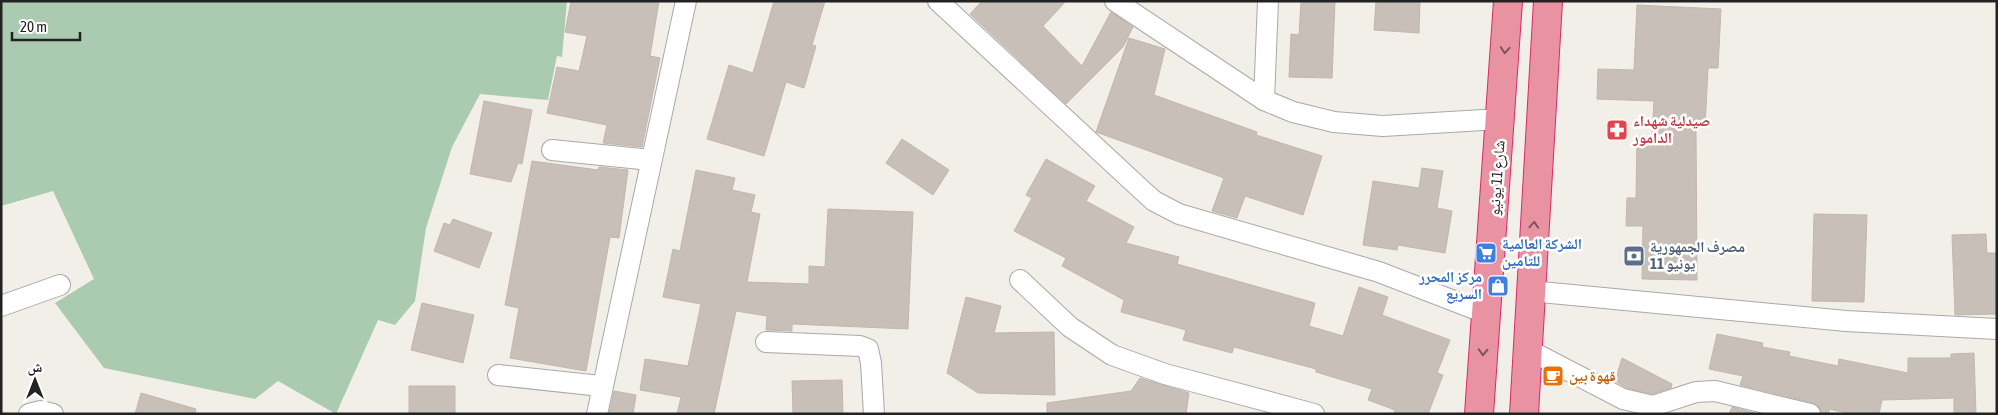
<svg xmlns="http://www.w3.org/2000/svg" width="1998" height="415" font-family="'Asap Condensed','Noto Naskh Arabic',sans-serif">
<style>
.cemetery{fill:#aacbaf}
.building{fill:#c7bfb8;stroke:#c4b6ab}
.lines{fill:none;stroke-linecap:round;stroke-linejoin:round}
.street-casing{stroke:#a9a9a9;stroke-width:22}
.highway-casing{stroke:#dc2a67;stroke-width:30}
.street{stroke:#fff;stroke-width:20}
.highway{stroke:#e892a2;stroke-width:28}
.oneway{stroke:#7b545c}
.labels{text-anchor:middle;stroke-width:5;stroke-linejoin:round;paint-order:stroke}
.health-label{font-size:15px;font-weight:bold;fill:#be3a42;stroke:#fff;text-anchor:start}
.street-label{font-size:15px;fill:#222;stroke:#fff}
.shop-label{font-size:15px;font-weight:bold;fill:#366cbe;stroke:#fff;text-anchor:start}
.service-label{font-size:15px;font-weight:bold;fill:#4e5e75;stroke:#fff;text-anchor:start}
.food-label{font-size:15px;font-weight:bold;fill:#c56008;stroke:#fff;text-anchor:start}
</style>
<rect width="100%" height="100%" fill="#f2efe9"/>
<path class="cemetery" d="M1,1H567L562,57L557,56L548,100L480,94L452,147L426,228L415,301L395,325L378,320L336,414L278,381L255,399L104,368L55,303L94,279L53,191L1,206Z"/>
<g class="building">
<path d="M571,1H659L650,56L660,58L642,147L603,143L607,125L547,113L557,67L579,71L587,36L565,32Z"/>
<path d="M774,1H825L812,45L816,46L804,88L786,82L764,156L707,139L729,65L753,73Z"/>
<path d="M982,1H1066L1043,26L1082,66L1111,12L1133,27L1123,47L1066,104L970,14Z"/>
<path d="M1301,1H1335L1332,78L1289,77L1291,34L1299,35Z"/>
<path d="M1376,1H1420L1419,33L1374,30Z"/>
<path d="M1637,5L1721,9L1718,68H1708L1705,128L1696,127L1697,280L1642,279L1643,226H1626L1627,198H1636L1637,136L1652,137L1654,101L1597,99L1598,69L1634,70Z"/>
<path d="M1129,38L1165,49L1154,95L1257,132L1256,135L1322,156L1303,215L1245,196L1237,218L1212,211L1224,178L1096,132Z"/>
<path d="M484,101L532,110L522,164L518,163L511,182L470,174Z"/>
<path d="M902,139L949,170L933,195L886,163Z"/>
<path d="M1046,159L1095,186L1086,201L1134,227L1126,243L1179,257L1177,264L1315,303L1309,326L1343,336L1359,287L1388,297L1382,315L1450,340L1437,373L1443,375L1428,414H1394L1395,410L1368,400L1372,389L1316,372V369L1234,347L1232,353L1183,340L1186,330L1121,312L1124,300L1062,266L1066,258L1014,231L1032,198L1026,195Z"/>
<path d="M532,161L598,170L599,167L628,170L619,238L610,237L586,371L510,358L519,308L505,305Z"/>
<path d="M1422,168L1443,171L1437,208L1452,211L1445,253L1398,245L1397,250L1363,245L1373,181L1419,188Z"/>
<path d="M696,170L735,178L732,190L755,195L751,212L760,214L747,282L809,284V266L825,267L828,209L913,212L908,329L792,324V331L766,330L767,316L736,311L714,414H677L681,397L640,390L645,359L688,366L701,304L663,297L673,249L680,251Z"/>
<path d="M1814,214L1867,215L1864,302L1812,301Z"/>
<path d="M453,219L492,233L479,268L434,251L444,223L450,225Z"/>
<path d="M1986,234L1987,253H1997V314L1955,315L1952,235Z"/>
<path d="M966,297L1001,306L994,333L1054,332L1055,395L978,393L947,373Z"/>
<path d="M422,303L474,315L463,363L411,350Z"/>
<path d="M1717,334L1763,343L1762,347L1790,352L1789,356L1838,366L1839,359L1908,373V358H1951V354L1974,353L1976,414H1954V398L1882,400L1879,414H1851L1829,409V414H1822L1818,406L1813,403L1740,385L1743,376L1709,369Z"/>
<path d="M1622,358L1672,384L1671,388L1652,394L1627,388L1615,381Z"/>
<path d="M1140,378L1189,393L1186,414H1047V403L1131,391Z"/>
<path d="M842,380L843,414H793L792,381Z"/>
<rect x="409" y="386" width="46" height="28"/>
<path d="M614,391L636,395L633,414H609Z"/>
<path d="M141,393L196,409L195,414H135Z"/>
<path d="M1732,407L1758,414H1729Z"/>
</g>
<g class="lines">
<g class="street-casing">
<g id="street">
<path d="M938,1L1144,192L1154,201L1179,214L1379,272L1485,313"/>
<path d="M1115,1L1264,100L1293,112L1334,122L1383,126L1500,119"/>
<path d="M1264,100L1268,1"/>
<path d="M552,150L651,160"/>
<path d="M1020,280L1070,327L1112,355L1165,374L1314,414"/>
<path d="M1530,291L1846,321L1997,329"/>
<path d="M1,306L60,285"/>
<path d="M766,342L860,346L868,349L871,363L874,414"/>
<path d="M1527,349L1623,399L1653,406L1696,392L1715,391L1810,414"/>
<path d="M498,375L601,386"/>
<path d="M29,414L41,411L53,414"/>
<path d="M597,414L686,1"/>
</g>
</g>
<g class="highway-casing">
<g id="highway">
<path d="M1479,414L1508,1"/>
<path d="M1524,414L1548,1"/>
</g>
</g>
<use href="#street" class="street"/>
<use href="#highway" class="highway"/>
</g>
<defs><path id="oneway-chevron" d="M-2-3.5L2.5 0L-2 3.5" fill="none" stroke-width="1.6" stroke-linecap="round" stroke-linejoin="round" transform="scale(1.25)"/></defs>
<g class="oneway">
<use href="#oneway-chevron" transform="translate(1505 50) rotate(94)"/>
<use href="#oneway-chevron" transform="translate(1534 225) rotate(-86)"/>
<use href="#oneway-chevron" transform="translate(1483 352) rotate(93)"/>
</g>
<defs>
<g id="pharmacy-square" transform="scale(1.125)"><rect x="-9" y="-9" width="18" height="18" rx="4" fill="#e0444e" stroke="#fff"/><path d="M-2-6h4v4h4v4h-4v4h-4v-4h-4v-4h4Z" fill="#fff"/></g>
<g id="supermarket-square" transform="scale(1.125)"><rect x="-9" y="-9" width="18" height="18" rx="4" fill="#3f7fe0" stroke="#fff"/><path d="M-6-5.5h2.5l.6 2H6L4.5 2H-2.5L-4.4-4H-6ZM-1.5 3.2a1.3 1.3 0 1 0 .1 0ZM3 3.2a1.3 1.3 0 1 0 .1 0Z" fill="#fff"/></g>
<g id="bank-square" transform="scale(1.125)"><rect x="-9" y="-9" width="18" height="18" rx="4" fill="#5c6f8a" stroke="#fff"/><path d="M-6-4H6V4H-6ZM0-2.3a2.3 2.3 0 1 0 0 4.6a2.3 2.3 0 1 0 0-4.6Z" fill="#fff"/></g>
<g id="shop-square" transform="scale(1.125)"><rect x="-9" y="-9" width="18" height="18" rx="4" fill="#3f7fe0" stroke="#fff"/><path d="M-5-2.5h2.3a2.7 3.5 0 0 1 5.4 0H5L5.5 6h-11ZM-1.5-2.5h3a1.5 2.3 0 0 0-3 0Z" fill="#fff"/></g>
<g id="cafe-square" transform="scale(1.125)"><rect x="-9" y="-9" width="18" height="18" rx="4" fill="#e8710a" stroke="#fff"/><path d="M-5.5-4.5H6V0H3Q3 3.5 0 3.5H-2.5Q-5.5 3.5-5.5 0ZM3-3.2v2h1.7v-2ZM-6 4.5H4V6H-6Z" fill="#fff"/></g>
</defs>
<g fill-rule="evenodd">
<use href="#pharmacy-square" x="1617" y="130"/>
<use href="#supermarket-square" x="1486" y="253"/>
<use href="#bank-square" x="1634" y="256"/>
<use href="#shop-square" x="1498" y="286"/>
<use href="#cafe-square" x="1553" y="376"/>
</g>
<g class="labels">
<g class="health-label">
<text x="1633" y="126">صيدلية شهداء<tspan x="1633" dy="17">الدامور</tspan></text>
</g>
<g class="street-label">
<text transform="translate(1497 178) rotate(-86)" y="5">شارع 11 يونيو</text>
</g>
<g class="shop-label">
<text x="1502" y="249">الشركة العالمية<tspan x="1502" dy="17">للتامين</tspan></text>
<text x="1482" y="282" text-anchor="end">مركز المحرر<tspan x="1482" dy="17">السريع</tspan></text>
</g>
<g class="service-label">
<text x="1650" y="252">مصرف الجمهورية<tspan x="1650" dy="17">11 يونيو</tspan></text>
</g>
<g class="food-label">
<text x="1569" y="381">قهوة بين</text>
</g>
</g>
<rect width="1998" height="415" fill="none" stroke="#222222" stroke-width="5"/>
<g transform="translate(35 380)" stroke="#ffffff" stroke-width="4" paint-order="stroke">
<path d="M0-4L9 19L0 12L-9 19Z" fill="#222222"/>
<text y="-8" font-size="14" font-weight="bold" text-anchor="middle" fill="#222222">ش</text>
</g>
<path d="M12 32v8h68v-8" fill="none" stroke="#222222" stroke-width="2.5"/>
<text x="20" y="32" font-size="15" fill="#222222" stroke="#ffffff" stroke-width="4" paint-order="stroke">20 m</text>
</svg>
